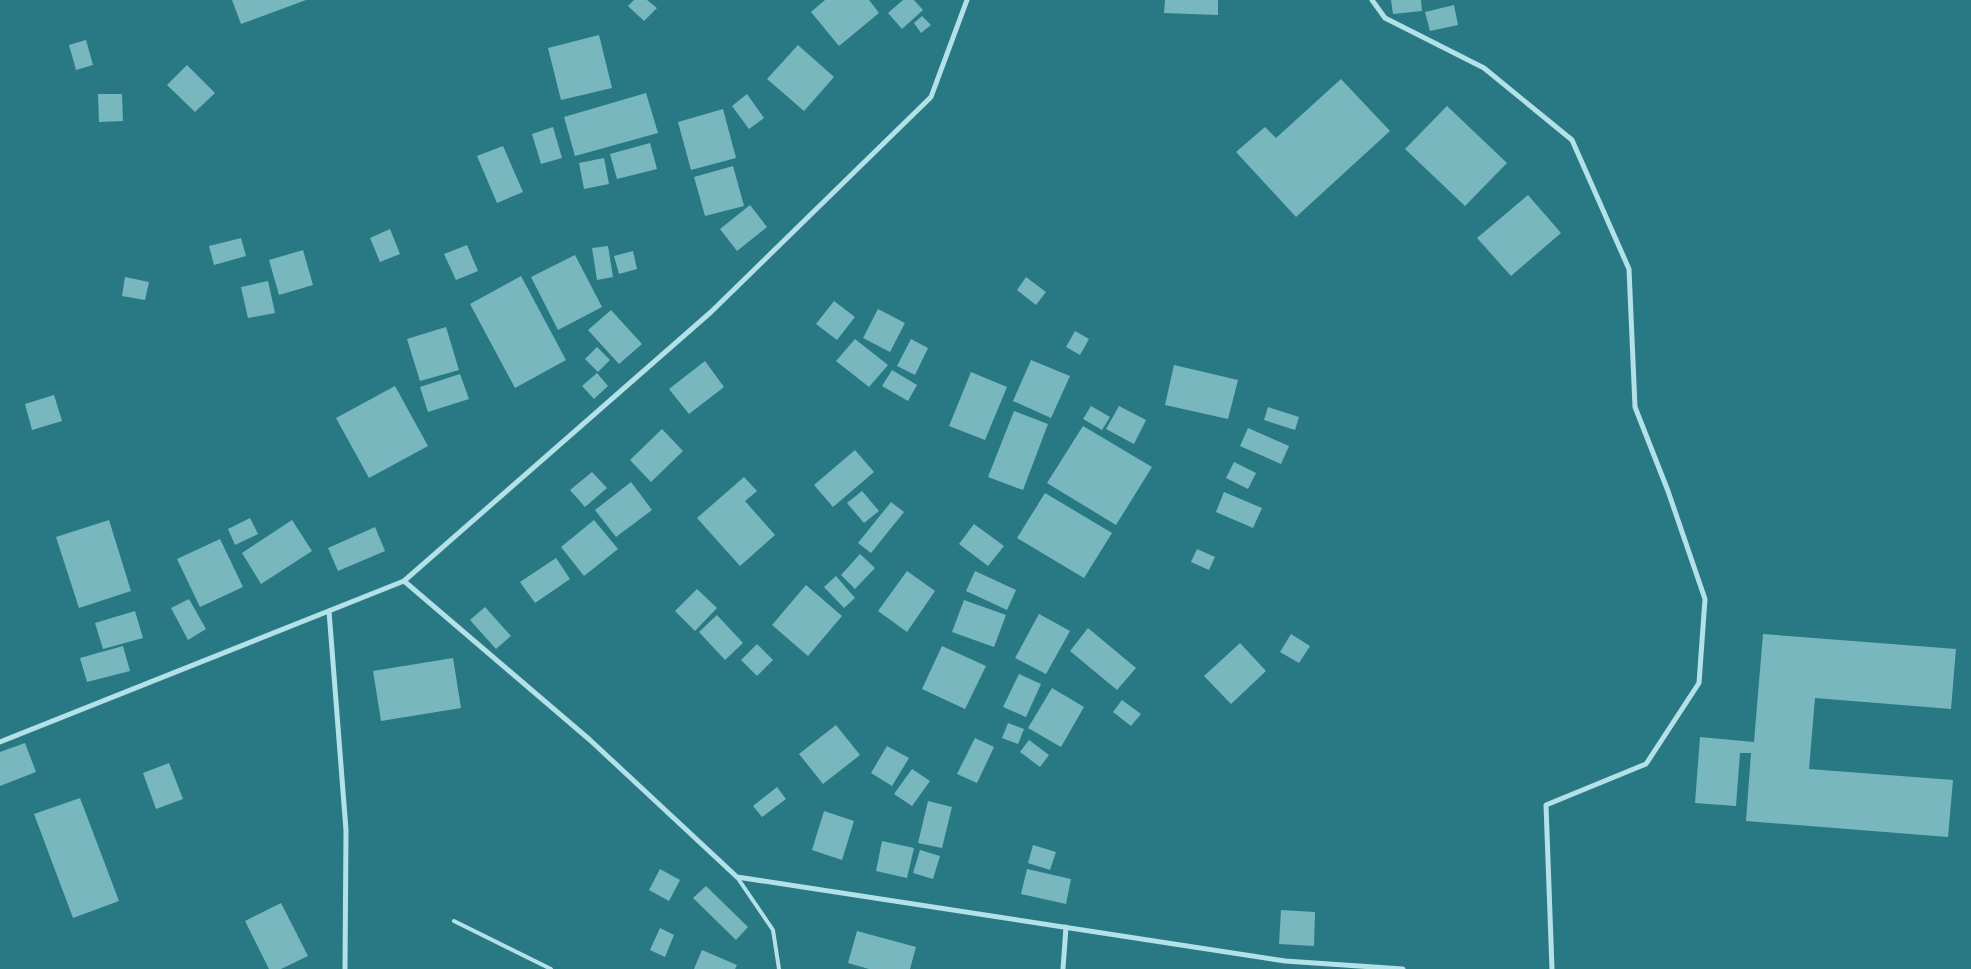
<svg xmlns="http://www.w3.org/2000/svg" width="1971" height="969" font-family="Helvetica,sans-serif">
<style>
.building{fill:#78b7be}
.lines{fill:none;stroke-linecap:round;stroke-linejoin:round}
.lane{stroke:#b3e1e7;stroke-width:4}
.street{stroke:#b3e1e7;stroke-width:5}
</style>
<rect width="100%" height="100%" fill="#297984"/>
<g class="building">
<path d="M232,0H306L241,24Z"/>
<path d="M634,0H647L657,8L644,21L628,6Z"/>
<path d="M825,0H869L879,13L839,46L811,12Z"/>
<path d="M903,0H914L923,10L902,29L888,13Z"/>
<path d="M1165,0H1218V15L1164,13Z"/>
<path d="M1391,0H1421L1422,11L1393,14Z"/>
<path d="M1454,5L1458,25L1430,31L1425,12Z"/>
<path d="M922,16L931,25L921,33L914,23Z"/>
<path d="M599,35L612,88L561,100L548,48Z"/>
<path d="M86,40L93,65L76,70L69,45Z"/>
<path d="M798,45L834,77L804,111L767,79Z"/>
<path d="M187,65L215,93L195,112L167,85Z"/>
<path d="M1341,79L1390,131L1296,217L1236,152L1265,127L1276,138Z"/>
<path d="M646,93L658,133L575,156L564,117Z"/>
<path d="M98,94H122L123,121L99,122Z"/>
<path d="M747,94L764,118L749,129L732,106Z"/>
<path d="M1447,106L1507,163L1465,206L1405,149Z"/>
<path d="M723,109L736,158L691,170L678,122Z"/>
<path d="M553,127L562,158L541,164L532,134Z"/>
<path d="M650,143L657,169L617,179L610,154Z"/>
<path d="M503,146L523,192L497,203L477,156Z"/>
<path d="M604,158L609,184L584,189L579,163Z"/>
<path d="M733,166L744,206L705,216L694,177Z"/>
<path d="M1528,195L1561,233L1511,276L1477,238Z"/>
<path d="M750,205L767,227L737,251L720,229Z"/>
<path d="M390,229L400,254L380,262L370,238Z"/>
<path d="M241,238L246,256L214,265L209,246Z"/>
<path d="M467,245L478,271L456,280L444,254Z"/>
<path d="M608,246L613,277L597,280L592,248Z"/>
<path d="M303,250L313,285L279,295L269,260Z"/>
<path d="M633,251L637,269L619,274L614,256Z"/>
<path d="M575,255L602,307L558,330L531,277Z"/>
<path d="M521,276L566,360L515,388L470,304Z"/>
<path d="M125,277L149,282L145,300L122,296Z"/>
<path d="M1026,277L1046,292L1036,305L1017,290Z"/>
<path d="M268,281L275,313L248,318L241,287Z"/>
<path d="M834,301L855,317L837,340L816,324Z"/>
<path d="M878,309L905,323L890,352L863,338Z"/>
<path d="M611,310L642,344L619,364L588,330Z"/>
<path d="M446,327L459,370L420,381L407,339Z"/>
<path d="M1075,331L1089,339L1080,355L1066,347Z"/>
<path d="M855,339L888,365L869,387L836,361Z"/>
<path d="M911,339L928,348L915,375L897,366Z"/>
<path d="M597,347L610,360L598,372L585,359Z"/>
<path d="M1031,360L1070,376L1051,418L1013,401Z"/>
<path d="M705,361L724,387L689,414L669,389Z"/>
<path d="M1174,365L1238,380L1228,419L1165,405Z"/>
<path d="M892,370L917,385L908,401L882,386Z"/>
<path d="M971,372L1007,387L985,440L949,426Z"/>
<path d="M597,373L608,386L594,399L582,386Z"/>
<path d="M460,374L469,399L428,412L420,387Z"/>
<path d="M395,386L428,446L369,478L336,418Z"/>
<path d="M54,395L62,421L32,430L25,404Z"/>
<path d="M1091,406L1110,417L1102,430L1083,419Z"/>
<path d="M1119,406L1146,420L1134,444L1106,429Z"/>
<path d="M1268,407L1299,417L1295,430L1264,420Z"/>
<path d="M1014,411L1048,424L1023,490L988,477Z"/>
<path d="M1083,426L1152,467L1116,525L1047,483Z"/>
<path d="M1248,428L1289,446L1281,464L1240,446Z"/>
<path d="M662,429L683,451L651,482L630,460Z"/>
<path d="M855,450L874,472L833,507L814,485Z"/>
<path d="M1234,462L1256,473L1248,489L1226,478Z"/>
<path d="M592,472L607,488L585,507L570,490Z"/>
<path d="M744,477L757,491L745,501L775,535L740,566L697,518Z"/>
<path d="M631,482L652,510L616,537L595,510Z"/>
<path d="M862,491L879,511L864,523L847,503Z"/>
<path d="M1224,492L1262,508L1253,528L1216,512Z"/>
<path d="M1045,493L1112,533L1084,578L1017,538Z"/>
<path d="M891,502L904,512L871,553L858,543Z"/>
<path d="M250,518L258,534L235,545L228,529Z"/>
<path d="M109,520L131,591L79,608L56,537Z"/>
<path d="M292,520L312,551L261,584L242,553Z"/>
<path d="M594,520L618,549L584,576L561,547Z"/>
<path d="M974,524L1004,546L988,566L959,544Z"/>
<path d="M375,527L385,551L338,571L328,548Z"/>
<path d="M220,539L243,587L200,607L177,559Z"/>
<path d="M1197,549L1215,557L1209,570L1191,562Z"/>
<path d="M860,554L875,568L855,589L841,575Z"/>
<path d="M556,558L570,579L535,603L520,582Z"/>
<path d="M907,571L935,591L907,632L878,611Z"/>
<path d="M975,571L1016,590L1007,610L966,591Z"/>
<path d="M836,576L855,598L844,608L824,587Z"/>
<path d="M806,585L842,616L808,656L772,625Z"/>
<path d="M697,589L717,608L695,631L675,611Z"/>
<path d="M189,599L206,629L188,640L171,608Z"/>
<path d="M964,600L1006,615L994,647L952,632Z"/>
<path d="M485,607L511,636L496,649L470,620Z"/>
<path d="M135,611L143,638L103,649L95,623Z"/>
<path d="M1039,614L1070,631L1046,674L1015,658Z"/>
<path d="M717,615L743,643L725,660L699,632Z"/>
<path d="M1088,628L1136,668L1117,690L1070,651Z"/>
<path d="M1291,634L1310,646L1299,663L1280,652Z"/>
<path d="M1763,634L1956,649L1951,709L1815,698L1809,769L1953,780L1948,837L1746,821L1751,753H1740L1736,806L1695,803L1700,737L1754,742Z"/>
<path d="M1240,643L1266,671L1231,704L1204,676Z"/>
<path d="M757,644L773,660L757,676L741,660Z"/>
<path d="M123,646L130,671L87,682L80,658Z"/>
<path d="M942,646L986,666L965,709L922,689Z"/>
<path d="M453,658L461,708L381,721L373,671Z"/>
<path d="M1019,674L1041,684L1026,717L1003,707Z"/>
<path d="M1052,688L1084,707L1061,747L1028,728Z"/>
<path d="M1122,700L1141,714L1131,726L1113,712Z"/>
<path d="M1008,723L1024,729L1018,744L1002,738Z"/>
<path d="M836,725L860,755L823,784L799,754Z"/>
<path d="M975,738L994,747L977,783L957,774Z"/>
<path d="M1029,740L1049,755L1040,767L1020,752Z"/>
<path d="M25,743L36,772L0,786V752Z"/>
<path d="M887,746L909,758L892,786L871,773Z"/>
<path d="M169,763L183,799L156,809L143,773Z"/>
<path d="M912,769L930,781L912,806L894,794Z"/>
<path d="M777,787L786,799L762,817L753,806Z"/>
<path d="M80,798L119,901L73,918L34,814Z"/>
<path d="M928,801L952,807L942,848L918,843Z"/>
<path d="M824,811L854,821L842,860L812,850Z"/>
<path d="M882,841L914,848L907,878L876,871Z"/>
<path d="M1033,845L1056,852L1050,870L1028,863Z"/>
<path d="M920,850L940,856L933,879L913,873Z"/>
<path d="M660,869L680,880L669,901L649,890Z"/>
<path d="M1027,869L1071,879L1066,904L1021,894Z"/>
<path d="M706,886L748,927L736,940L693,898Z"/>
<path d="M281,903L308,956L281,969H269L245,921Z"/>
<path d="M1281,910L1315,912L1314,946L1279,944Z"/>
<path d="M660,928L674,935L665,957L650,950Z"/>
<path d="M857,931L916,947L910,969H869L848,963Z"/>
<path d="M702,950L737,965L735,969H694Z"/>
</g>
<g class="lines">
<g class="lane">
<path d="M737,877L773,930L779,969"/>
<path d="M454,921L551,969"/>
</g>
<g class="street">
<path d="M1372,0L1385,18L1484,68L1572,140L1629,269L1635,407L1668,491L1705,599L1699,683L1646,764L1546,805L1552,969"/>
<path d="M404,581L590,740L737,877L1285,961L1403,969"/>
<path d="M329,611L346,830L345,969"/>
<path d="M0,742L404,581L711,312L931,97L967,0"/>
<path d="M1063,969L1066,927"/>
</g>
</g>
</svg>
